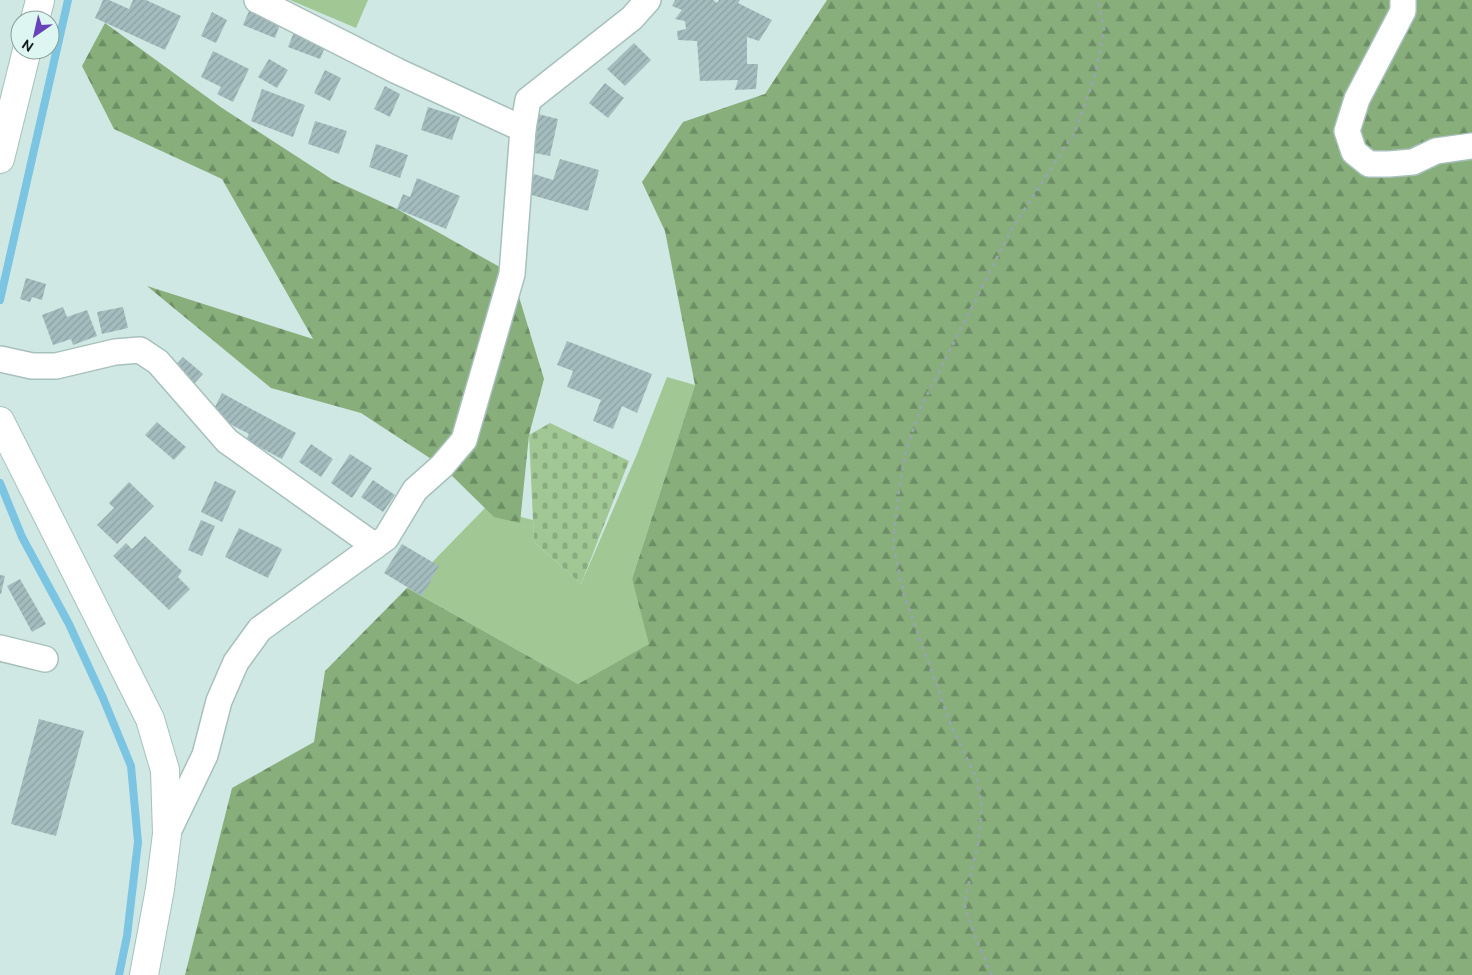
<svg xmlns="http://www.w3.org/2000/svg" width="1472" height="975" font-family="Ubuntu,sans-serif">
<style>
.green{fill:#a1c894}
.forest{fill:url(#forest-firs)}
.cemetery{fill:url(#cemetery-stones)}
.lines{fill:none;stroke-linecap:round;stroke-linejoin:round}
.stream{stroke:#7bc4e2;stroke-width:8}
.building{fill:url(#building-hatch)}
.minor-casing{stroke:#a8c0bb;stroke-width:28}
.tertiary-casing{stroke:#a8c0bb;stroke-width:30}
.path{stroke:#94a7a3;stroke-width:3;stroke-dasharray:4 4;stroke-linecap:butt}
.minor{stroke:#fff;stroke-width:25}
.tertiary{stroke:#fff;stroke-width:28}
</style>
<defs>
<pattern id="forest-firs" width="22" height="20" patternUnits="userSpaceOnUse" patternTransform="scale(1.25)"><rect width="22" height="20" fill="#87ae7b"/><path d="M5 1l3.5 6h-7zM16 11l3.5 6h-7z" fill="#6d8d64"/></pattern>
<pattern id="cemetery-stones" width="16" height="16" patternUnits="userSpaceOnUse" patternTransform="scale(1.25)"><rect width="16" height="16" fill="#a1c894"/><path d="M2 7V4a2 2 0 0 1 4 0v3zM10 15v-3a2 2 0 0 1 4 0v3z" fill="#8aab7f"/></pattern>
<pattern id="building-hatch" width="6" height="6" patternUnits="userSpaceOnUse" patternTransform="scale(1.25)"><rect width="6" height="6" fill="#a4bcbe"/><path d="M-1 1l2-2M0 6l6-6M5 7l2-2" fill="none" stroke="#8ca1a3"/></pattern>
</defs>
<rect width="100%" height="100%" fill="#d0e8e3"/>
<g class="green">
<path d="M290,0H368L356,28Z"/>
<path d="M667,377L695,385L632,579L650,644L578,684L407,588L485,508L533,520L534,542L581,584L637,454Z"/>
</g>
<g class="forest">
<path d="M827,0H1472V975H185L232,788L314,742L325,671L407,588L578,684L649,644L632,579L695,385L665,231L642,182L683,122L765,94Z"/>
<path d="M105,23L222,108L333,180L397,209L512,274L544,379L529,435L520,523L494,517L442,466L361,413L271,388L147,286L313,339L222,179L114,129L82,66Z"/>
</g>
<path class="cemetery" d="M550,423L629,461L581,584L534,542L529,435Z"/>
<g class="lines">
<g class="stream">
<path d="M0,300L68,0"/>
<path d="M0,483L22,537L69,624L103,698L131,766L138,842L127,936L119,975"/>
</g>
</g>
<g class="building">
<path d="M103,0H109L129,9L133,0H146L181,16L165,50L95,18Z"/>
<path d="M675,0H713L717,3L719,0H740L738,3L772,20L759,41L747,37V64H758L756,89L735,90L738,80L700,81L697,41L678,40L677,31L686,29L685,21L675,19L682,10L672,6Z"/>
<path d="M249,11L280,24L275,38L243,25Z"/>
<path d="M212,12L227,20L216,43L201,36Z"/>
<path d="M294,32L326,45L320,59L288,47Z"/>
<path d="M634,43L651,60L625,86L607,69Z"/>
<path d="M213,51L249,69L233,102L217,94L221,87L201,77Z"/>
<path d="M269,59L288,70L277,88L258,77Z"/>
<path d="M325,70L341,78L330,101L314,93Z"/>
<path d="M605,83L624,98L608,118L589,103Z"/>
<path d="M385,86L400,94L390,117L374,109Z"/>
<path d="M262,89L305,105L293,137L251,121Z"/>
<path d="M428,107L460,117L452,140L421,130Z"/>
<path d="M538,114L558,119L550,156L530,152Z"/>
<path d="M315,121L347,131L339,154L308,144Z"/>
<path d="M376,144L408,155L400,178L369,167Z"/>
<path d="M560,159L599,170L588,211L528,194L534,174L553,180Z"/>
<path d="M417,178L460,196L446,229L397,209L403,194L410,197Z"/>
<path d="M26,278L46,284L42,300L32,297L30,302L20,299Z"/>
<path d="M63,307L67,317L87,310L97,336L73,345L71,339L53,345L42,315Z"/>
<path d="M123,307L128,328L102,334L97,312Z"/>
<path d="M567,341L652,374L637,413L622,406L613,429L593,421L601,400L567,387L573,371L557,365Z"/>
<path d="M183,357L203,374L193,385L173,368Z"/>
<path d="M222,393L296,433L282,459L246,440L249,434L219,418L220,412L214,409Z"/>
<path d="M157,422L186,447L174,460L145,435Z"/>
<path d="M311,444L333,459L321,477L299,462Z"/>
<path d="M350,454L372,468L352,498L331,483Z"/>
<path d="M373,480L395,495L383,512L361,497Z"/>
<path d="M215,481L236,491L222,522L201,512Z"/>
<path d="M129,482L154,506L117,544L97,525L114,508L109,503Z"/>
<path d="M201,520L215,526L202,556L188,550Z"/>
<path d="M239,528L282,549L268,578L225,557Z"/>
<path d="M145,536L182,571L178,577L190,589L169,610L113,556L126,543L132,549Z"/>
<path d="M402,544L439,566L422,596L384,573Z"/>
<path d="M0,575L5,576L1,594H0Z"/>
<path d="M20,579L46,624L32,632L7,586Z"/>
<path d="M39,719L84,731L56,836L11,824Z"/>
</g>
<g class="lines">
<g class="minor-casing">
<g id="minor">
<path d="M257,0L397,71L523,129"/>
<path d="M1403,0V11L1357,99L1347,131L1354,152L1369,164H1389L1413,162L1436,151L1472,146"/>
<path d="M0,359L32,366H56L115,352L140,350L158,362L227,441L375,546"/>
<path d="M0,648L45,659"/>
<path d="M167,834L205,755L219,701L236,662L260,629L386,538L415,490L442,466L464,440L512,274L523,129L528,100L632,18L648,0"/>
</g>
</g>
<g class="tertiary-casing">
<g id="tertiary">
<path d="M35,20L40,0"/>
<path d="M0,159L27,50"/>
<path d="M0,421L150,719L165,770L167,834L160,889L144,975"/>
</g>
</g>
<path class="path" d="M992,975L977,941L964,904L978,844L982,808L977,779L952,728L904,595L893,545L899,489L906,450L922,405L1011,230L1075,132L1096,72L1104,29L1098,0"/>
<use href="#minor" class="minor"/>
<use href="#tertiary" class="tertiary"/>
</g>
<g transform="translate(35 35) rotate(214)"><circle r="24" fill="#ddf6f1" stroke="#8b9e9a"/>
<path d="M0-4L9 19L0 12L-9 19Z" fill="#6842ba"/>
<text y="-8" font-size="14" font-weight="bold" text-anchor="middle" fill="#111a18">N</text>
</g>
</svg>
